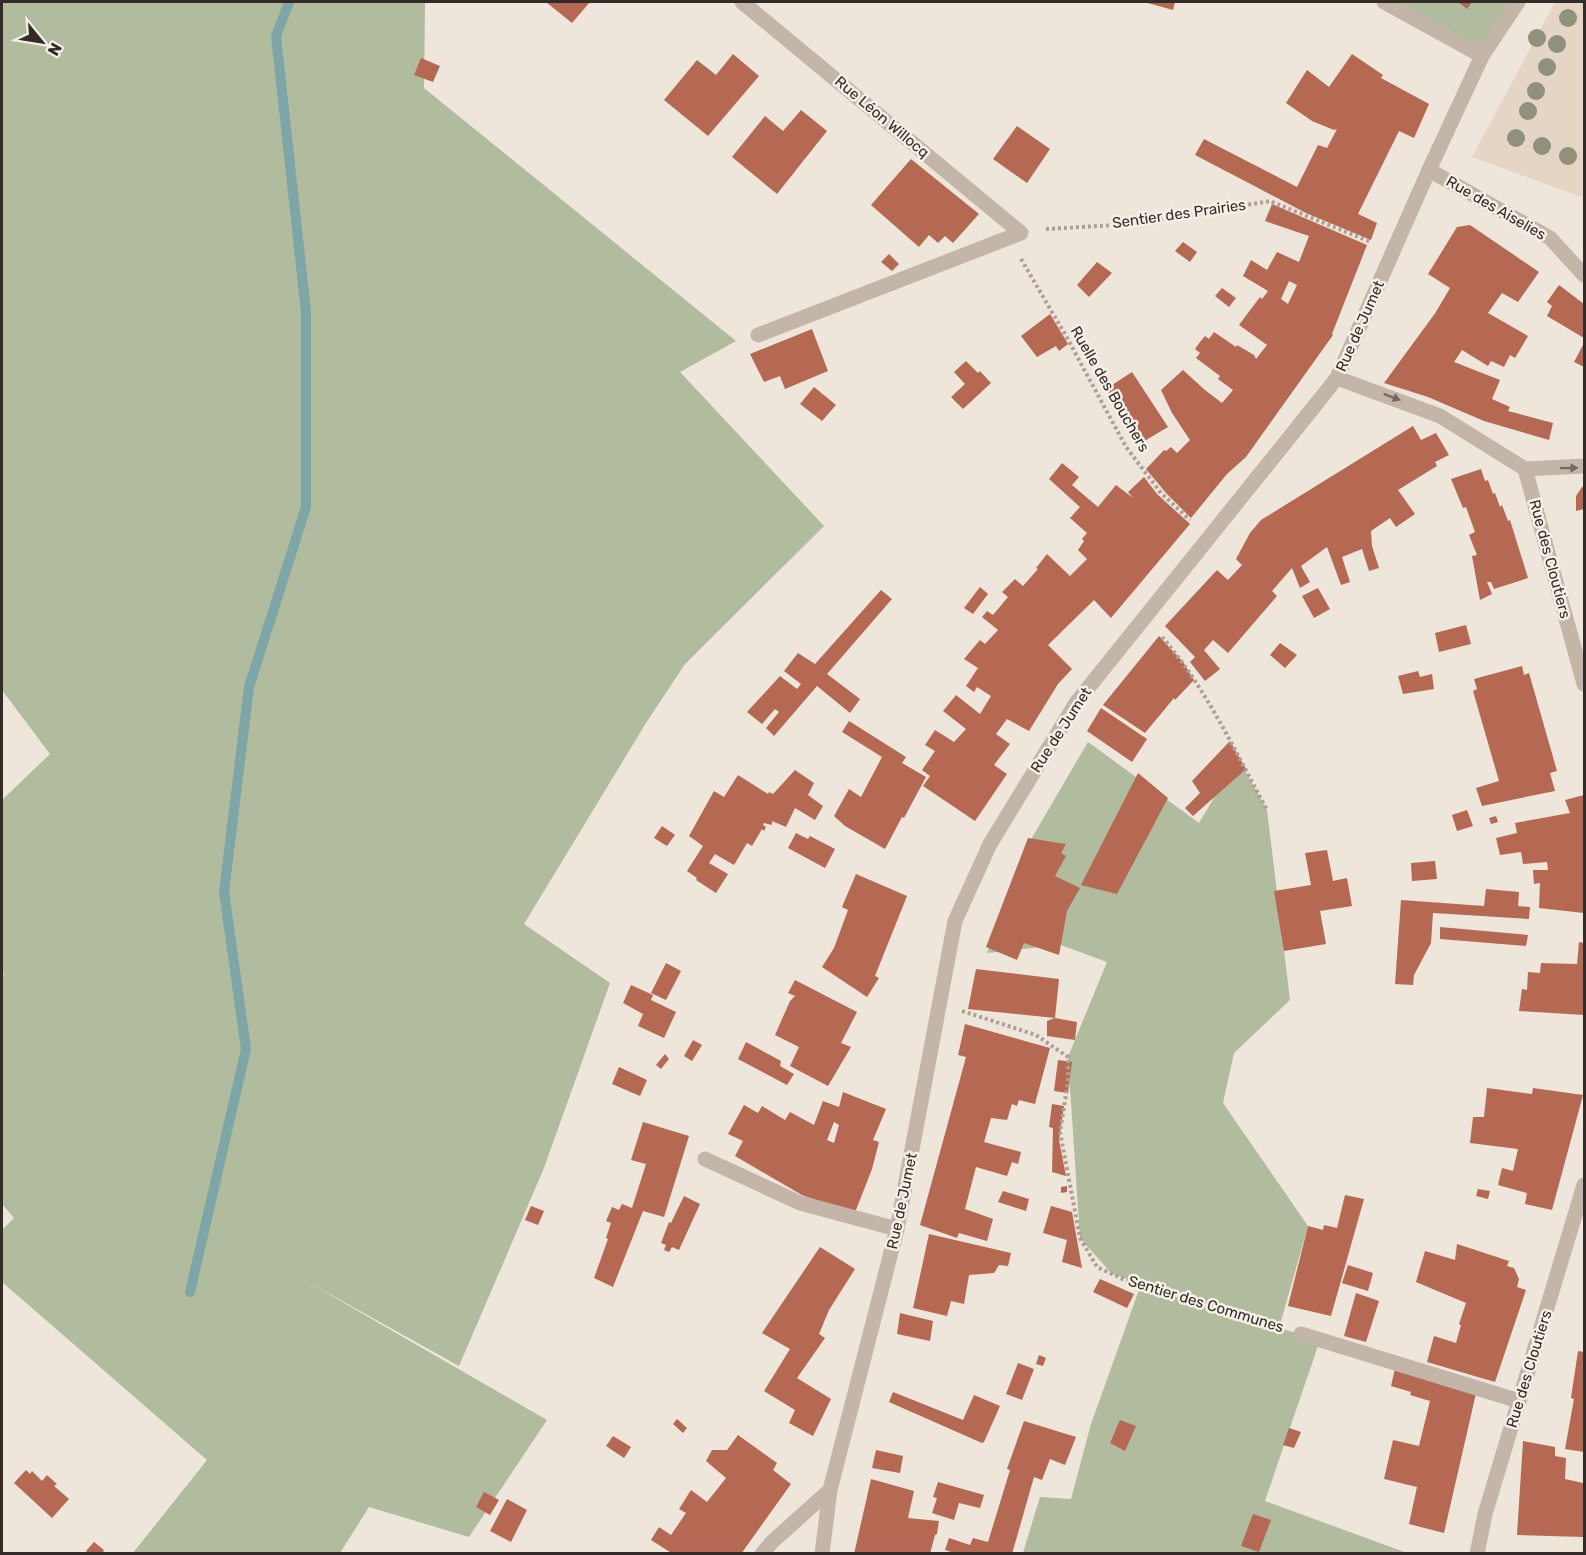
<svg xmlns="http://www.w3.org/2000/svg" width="1586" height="1555" font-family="Rubik,sans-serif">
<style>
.green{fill:#b1bb9d}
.plaza{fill:#e4d5c4}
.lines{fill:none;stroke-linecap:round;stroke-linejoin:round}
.stream{stroke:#7ea6a7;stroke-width:10}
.building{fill:#b56952;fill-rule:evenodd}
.path{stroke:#af9f93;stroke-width:4;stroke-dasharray:3 3;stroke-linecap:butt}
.service{stroke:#c4b5a9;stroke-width:15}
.minor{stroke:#c4b5a9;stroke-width:15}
.tertiary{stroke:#c4b5a9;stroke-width:15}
.tree{fill:#8f917c}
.oneway{fill:#746962}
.labels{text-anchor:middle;stroke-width:5;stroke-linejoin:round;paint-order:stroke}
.street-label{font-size:15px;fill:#322b28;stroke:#f6efe7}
</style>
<rect width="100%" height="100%" fill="#eee5db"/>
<g class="green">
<path d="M2,2H425L424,88L736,341L680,372L824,526L685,664L646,723L524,924L610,983L544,1168L459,1366L299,1277L547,1420L469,1537L369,1507L340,1553H133L207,1460L2,1282V1230L14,1218L2,1204V978L4,975L2,972V800L50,754L2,690Z"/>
<path d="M1385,2H1507L1515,6L1482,56Z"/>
<path d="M1088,742L1199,823L1238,758L1267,810L1290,1000L1234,1053L1223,1103L1308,1226L1279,1328L1320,1340L1265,1501L1407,1553H1023L1040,1497L1071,1499L1091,1424L1140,1287L1255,1320L1112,1274L1080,1238L1068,1057L1107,962L1061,945L987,953L1026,848Z"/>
</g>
<path class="plaza" d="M1555,2H1584V198L1472,157Z"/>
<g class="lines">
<path class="stream" d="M190,1292L246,1049L224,892L249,687L306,507V312L276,36L289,2"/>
</g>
<g class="building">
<path d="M546,2H590L572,23Z"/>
<path d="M1144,2H1175L1173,10Z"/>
<path d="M1458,2H1472L1467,9Z"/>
<path d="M733,54L759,76L708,136L664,100L697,60L716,75Z"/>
<path d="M1352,54L1383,75L1381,78L1429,104L1414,138L1399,131L1358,214L1377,223L1371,240L1306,213L1195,155L1204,139L1297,187L1318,145L1327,148L1337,129L1334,130L1312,121L1286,103L1307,70L1329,87Z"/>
<path d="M421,58L440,66L433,82L414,75Z"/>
<path d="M801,110L827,131L777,194L732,157L765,116L783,131Z"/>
<path d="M1017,126L1050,149L1027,183L993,159Z"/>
<path d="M911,159L979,214L953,243L945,236L938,243L929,235L919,247L871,205Z"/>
<path d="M1272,204L1367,245L1332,334L1333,335L1246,457L1227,474L1191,518L1166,493L1146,469L1164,450L1166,451L1171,447L1177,453L1190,440L1172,413L1161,390L1183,370L1205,390L1222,403L1233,390L1218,379L1220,376L1196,358L1200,353L1195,349L1200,342L1205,336L1209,339L1214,332L1236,347L1237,345L1254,355L1256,359L1267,345L1239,325L1260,297L1262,299L1268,291L1243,276L1251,260L1267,270L1277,252L1299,262L1309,236L1265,221ZM1289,281L1297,285L1288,304L1281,299Z"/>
<path d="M1470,225L1539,272L1518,302L1502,293L1488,313L1528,336L1515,358L1510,355L1504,367L1491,361L1488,366L1462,350L1454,362L1500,380L1492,399L1510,407L1508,411L1553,423L1549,440L1484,421L1428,397L1384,383L1436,312L1450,288L1428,274L1457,227Z"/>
<path d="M1183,242L1197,252L1190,262L1175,251Z"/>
<path d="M889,254L899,264L892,271L881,262Z"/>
<path d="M1097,262L1112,273L1089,297L1077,285Z"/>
<path d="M1559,285L1584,304V338L1547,316L1552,306L1547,302Z"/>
<path d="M1222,288L1236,298L1229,307L1215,296Z"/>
<path d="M1050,314L1068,344L1059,351L1056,346L1037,357L1021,336Z"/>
<path d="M812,329L828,371L785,389L780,376L764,382L750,354Z"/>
<path d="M1584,343V367L1574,362Z"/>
<path d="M966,361L978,373L980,371L991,383L963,409L951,397L965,384L954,372Z"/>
<path d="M1132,372L1168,427L1136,446L1129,425L1106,389Z"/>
<path d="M814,387L836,405L822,421L800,404Z"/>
<path d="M1413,426L1421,440L1436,433L1449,455L1435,462L1437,466L1398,490L1415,514L1396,527L1390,518L1371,531L1372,546L1379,568L1369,571L1362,549L1342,557L1350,582L1341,585L1327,547L1301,566L1310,582L1300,588L1292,568L1272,591L1277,596L1228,653L1213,640L1204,650L1220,669L1205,681L1190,662L1195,657L1165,626L1217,570L1228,580L1242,565L1236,559L1250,533L1261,520Z"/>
<path d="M1062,463L1079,477L1072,485L1098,507L1116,485L1133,498L1128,492L1144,477L1157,494L1190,524L1111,618L1094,600L1048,645L1072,669L1058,684L1029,731L1007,719L996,734L1010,744L994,765L1007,774L975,821L923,786L930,776L922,770L935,751L925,745L935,730L954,742L966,729L943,711L956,695L980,714L991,696L977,687L974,692L966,686L978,668L964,659L980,640L985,644L998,630L982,617L987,611L993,615L1008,597L1002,592L1015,579L1023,586L1038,569L1036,568L1047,554L1070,576L1087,559L1078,550L1084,541L1082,539L1087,533L1070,518L1080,507L1049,479Z"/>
<path d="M1481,469L1485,481L1488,480L1493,494L1495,493L1500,507L1502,505L1508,521L1510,520L1528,578L1494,589L1491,582H1487L1492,594L1480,600L1472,556L1477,555L1469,535L1475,532L1466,507L1463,508L1451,479Z"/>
<path d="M1584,486V509L1576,511V496L1582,487Z"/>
<path d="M980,587L988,594L973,614L964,608Z"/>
<path d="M1318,588L1330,609L1314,618L1302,596Z"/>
<path d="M881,590L892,599L827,674L860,699L850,713L817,686L774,736L766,728L779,712L775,709L762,724L747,712L780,676L797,689L801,684L784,671L798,653L815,664Z"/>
<path d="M1466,625L1471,644L1439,652L1435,633Z"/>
<path d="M1159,636L1183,662L1194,680L1175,700L1174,698L1145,733L1103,705Z"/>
<path d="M1280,643L1297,655L1285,668L1270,655Z"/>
<path d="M1522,666L1524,675L1529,673L1557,771L1550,773L1555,791L1482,806L1476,788L1499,781L1473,691L1477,689L1474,679Z"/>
<path d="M1418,671L1420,677L1432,674L1434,689L1403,694L1398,676Z"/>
<path d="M1101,708L1147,739L1132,762L1087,731Z"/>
<path d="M849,721L906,757L902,763L926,777L904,818L902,817L885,849L845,826L834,816L849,789L861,797L882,757L842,732Z"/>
<path d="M1230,741L1246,769L1193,816L1185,808L1200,793L1192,781Z"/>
<path d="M795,770L814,783L808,795L823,806L815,820L795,808L786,827L772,821V825L764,823L763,825L766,827L764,831L762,829L752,846L747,843L734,865L715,854L709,863L728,874L716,893L696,880L697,878L687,871L703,846L689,836L714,791L724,797L738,775L768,794L769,792L773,794Z"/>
<path d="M1138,773L1168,798L1117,894L1081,885Z"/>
<path d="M1584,795V913L1539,908L1540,883L1534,884L1533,870H1548L1547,862L1523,864L1521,852L1500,855L1496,838L1517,833L1515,823L1570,813L1565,800Z"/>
<path d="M1467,810L1473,826L1457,831L1452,815Z"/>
<path d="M1496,816L1498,822L1491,824L1489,818Z"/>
<path d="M662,826L675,835L667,846L654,838Z"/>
<path d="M796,833L808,839L810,836L835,849L825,868L788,848Z"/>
<path d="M1028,838L1066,844L1061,853L1066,856L1055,876L1080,888L1067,911L1059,955L1024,943L1017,960L986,947Z"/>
<path d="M1327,850L1333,881L1347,878L1352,906L1320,911L1326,944L1284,951L1274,891L1311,885L1305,853Z"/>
<path d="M1435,861L1437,879L1412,881L1411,863Z"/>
<path d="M856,874L907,896L875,976L879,978L867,997L822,967L834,948L848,910L842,907Z"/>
<path d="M1486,889L1519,892L1518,906L1530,907L1529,919L1433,913L1431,943L1414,975L1413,985L1395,984L1401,900L1484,906Z"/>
<path d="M1440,927L1528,935L1526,946L1440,939Z"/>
<path d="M1579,942L1584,943V1015L1519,1011L1522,989L1527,990L1528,972L1540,973L1541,963L1577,964Z"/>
<path d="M666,963L681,971L666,1000L651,993Z"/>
<path d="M976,969L1059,979L1055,1018L1077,1022L1075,1040L1047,1036V1021L1055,1018L968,1009Z"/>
<path d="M795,980L857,1012L841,1043L851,1047L828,1086L790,1066L799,1047L775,1035L790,1001L795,996L788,993Z"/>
<path d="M631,985L653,995L651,1000L676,1012L664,1038L638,1026L643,1014L623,1003Z"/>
<path d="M965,1024L1050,1048L1035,1104L1019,1100L1017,1106L1012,1104L1007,1120L991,1118L984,1142L1021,1152L1018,1164L1012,1162L1007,1176L976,1167L965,1209L993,1219L987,1241L959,1233L957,1238L920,1225L966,1057L958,1055Z"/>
<path d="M693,1040L702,1045L692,1061L684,1056Z"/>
<path d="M746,1042L781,1061L780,1066L794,1074L787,1085L738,1059Z"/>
<path d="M665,1054L669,1059L661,1069L656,1065Z"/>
<path d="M1058,1060L1072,1062L1068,1093L1054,1091Z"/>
<path d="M619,1067L647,1080L640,1096L612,1084Z"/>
<path d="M1487,1088L1532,1094L1533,1088L1583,1095L1552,1210L1525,1204L1527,1193L1498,1185L1502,1168L1513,1171L1518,1149L1470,1143L1473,1117H1484Z"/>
<path d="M843,1092L886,1109L873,1140L879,1142L872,1169L854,1215L802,1195L735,1156L743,1141L728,1134L744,1105L758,1113L762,1106L785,1120L790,1112L814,1125L823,1101L839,1107ZM834,1122L839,1125L834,1143L827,1140Z"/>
<path d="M1052,1104L1064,1106L1059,1140L1066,1176L1052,1172L1053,1128L1049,1127Z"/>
<path d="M643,1122L689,1136L664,1217L643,1211L613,1287L594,1278L608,1239L606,1238L611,1223L606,1221L612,1207L619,1210L622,1204L632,1208L646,1164L631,1160Z"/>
<path d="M1067,1186V1192L1061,1193V1187Z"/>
<path d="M1478,1189L1490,1191L1488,1199L1476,1196Z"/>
<path d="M1003,1191L1029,1199L1026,1211L998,1202Z"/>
<path d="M1345,1195L1364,1199L1331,1316L1288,1306L1308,1226L1323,1230L1324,1225L1337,1228Z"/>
<path d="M684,1196L700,1204L679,1250L672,1247L669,1252L664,1250L666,1245L661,1243L669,1222L671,1223Z"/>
<path d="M531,1206L544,1211L538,1225L525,1220Z"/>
<path d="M1051,1206L1072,1212L1082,1268L1062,1262L1067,1240L1043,1233Z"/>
<path d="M929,1234L1011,1253L1008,1266L999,1265L994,1273L969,1275L964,1304L951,1301L947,1316L913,1308Z"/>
<path d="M1457,1244L1509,1261L1507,1266L1514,1268L1519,1279L1517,1287L1526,1290L1495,1382L1427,1362L1434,1336L1456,1343L1461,1325L1459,1324L1466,1303L1416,1282L1425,1251L1455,1260Z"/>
<path d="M820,1247L855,1269L829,1310L819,1334L825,1338L797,1378L831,1399L813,1436L789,1423L795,1410L764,1391L790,1349L762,1333Z"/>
<path d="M1348,1265L1373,1273L1368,1291L1342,1283Z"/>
<path d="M1100,1279L1134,1294L1127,1308L1093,1292Z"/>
<path d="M1356,1293L1379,1301L1366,1342L1344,1336Z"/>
<path d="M900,1313L933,1321L930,1341L897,1334Z"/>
<path d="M1578,1351L1584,1352V1452L1565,1449L1574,1399L1571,1398Z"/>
<path d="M1039,1355L1046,1358L1043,1366L1036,1364Z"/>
<path d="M1018,1363L1034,1369L1022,1400L1006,1394Z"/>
<path d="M1396,1364L1477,1389L1444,1533L1409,1524L1417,1487L1384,1479L1393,1440L1419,1446L1430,1401L1410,1395L1411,1392L1391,1386Z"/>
<path d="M893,1392L963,1420L974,1395L1000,1406L984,1442L982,1443L889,1402Z"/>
<path d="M677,1419L687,1428L683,1433L673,1424Z"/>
<path d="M1120,1420L1136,1426L1125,1451L1110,1443Z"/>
<path d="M1024,1421L1076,1437L1065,1465L1050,1459L1042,1480L1034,1477L1012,1554H957L945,1550L949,1538L970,1545L973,1538L988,1542L1010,1470L1007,1469Z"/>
<path d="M1289,1428L1301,1432L1294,1448L1283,1445Z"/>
<path d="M738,1435L777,1463L773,1470L791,1484L741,1554H673L651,1540L659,1527L671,1535L686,1513L679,1509L691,1490L707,1502L726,1478L706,1461L712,1450H727Z"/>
<path d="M613,1436L631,1447L624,1458L606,1446Z"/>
<path d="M1523,1441L1555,1447V1456L1566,1458L1565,1479L1583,1483L1584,1537L1517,1535Z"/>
<path d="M876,1450L903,1456L900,1473L872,1468Z"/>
<path d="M26,1470L30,1474L32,1471L42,1481L47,1475L57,1484L54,1486L69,1499L52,1518L14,1483Z"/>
<path d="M871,1479L914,1491L908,1518L939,1521L937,1534L935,1535L930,1554H854Z"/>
<path d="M938,1482L984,1495L980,1508L959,1503L954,1520L932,1513L937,1498L933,1497Z"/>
<path d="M484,1492L499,1500L490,1515L476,1507Z"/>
<path d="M507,1499L527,1510L511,1542L490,1531Z"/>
<path d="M1253,1514L1271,1520L1259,1552L1241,1546Z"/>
<path d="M94,1542L104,1550L102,1554H89L86,1551Z"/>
</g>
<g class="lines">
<g class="path">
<path d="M1046,229L1133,224L1270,201L1371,242"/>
<path d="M1021,259L1066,336L1126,447L1161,493L1190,520"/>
<path d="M1162,637C1206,688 1235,751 1267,810"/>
<path d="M962,1011L1036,1035L1068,1057V1082L1060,1132L1080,1238L1097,1267L1140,1287L1277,1327"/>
</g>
<path class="service" d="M705,1159L800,1203L897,1229"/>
<g class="minor">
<path d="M742,2L1021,233L758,335"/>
<path d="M1384,2L1482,56"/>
<path d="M1429,170L1550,238L1584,275"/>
<path d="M1337,378L1440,416L1525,469L1584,466"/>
<path d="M1525,469L1584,684"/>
<path d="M1301,1334L1519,1401"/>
<path d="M762,1554L772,1542L830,1490"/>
<path d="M1477,1554L1485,1514L1584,1185"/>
</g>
<path class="tertiary" d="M822,1554L830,1490L897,1229L955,921L990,844L1076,703L1337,378L1429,170L1482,56L1518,2"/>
</g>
<g class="tree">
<circle cx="1568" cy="18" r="9"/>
<circle cx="1537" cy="38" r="9"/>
<circle cx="1557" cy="44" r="9"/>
<circle cx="1547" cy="67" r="9"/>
<circle cx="1536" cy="91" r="9"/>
<circle cx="1528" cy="111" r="9"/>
<circle cx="1516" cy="138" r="9"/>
<circle cx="1542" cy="146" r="9"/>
<circle cx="1568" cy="156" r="9"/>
</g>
<defs><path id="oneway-solid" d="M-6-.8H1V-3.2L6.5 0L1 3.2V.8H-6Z" transform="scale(1.5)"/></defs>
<g class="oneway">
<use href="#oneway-solid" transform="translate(1392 397) rotate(21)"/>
<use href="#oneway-solid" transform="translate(1569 468) rotate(-1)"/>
</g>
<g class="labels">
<g class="street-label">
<text transform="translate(882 117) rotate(40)" y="5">Rue Léon Willocq</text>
<text transform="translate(1496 208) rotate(30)" y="5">Rue des Aiselies</text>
<text transform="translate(1179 214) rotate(-8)" y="5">Sentier des Prairies</text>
<text transform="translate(1360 326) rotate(-66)" y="5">Rue de Jumet</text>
<text transform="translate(1110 389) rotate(60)" y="5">Ruelle des Bouchers</text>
<text transform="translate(1550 559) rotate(75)" y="5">Rue des Cloutiers</text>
<text transform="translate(1061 730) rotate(-57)" y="5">Rue de Jumet</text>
<text transform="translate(902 1201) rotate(-78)" y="5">Rue de Jumet</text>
<text transform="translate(1206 1304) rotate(17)" y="5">Sentier des Communes</text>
<text transform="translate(1529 1369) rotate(-73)" y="5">Rue des Cloutiers</text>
</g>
</g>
<rect width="1586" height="1555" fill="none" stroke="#322b28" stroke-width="6"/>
<g transform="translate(42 42) rotate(120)" stroke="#f6efe7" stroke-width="4.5" paint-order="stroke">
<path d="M0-4.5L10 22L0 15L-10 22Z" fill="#322b28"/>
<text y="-9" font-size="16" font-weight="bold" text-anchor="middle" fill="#322b28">N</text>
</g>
</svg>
